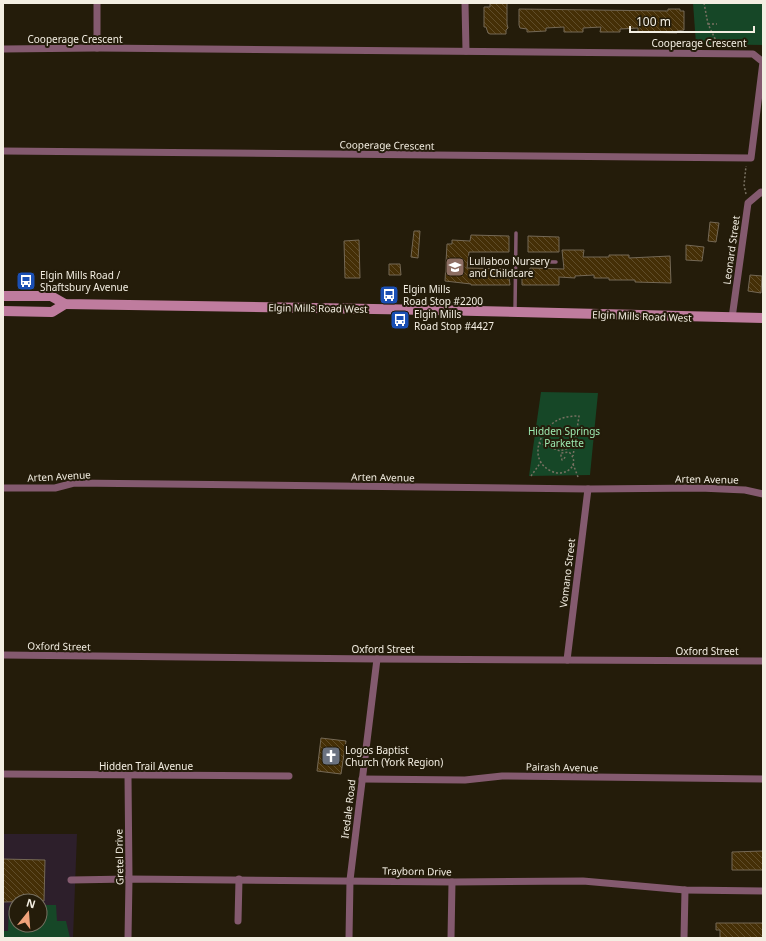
<svg xmlns="http://www.w3.org/2000/svg" width="766" height="941" font-family="'Noto Sans',sans-serif">
<style>
.education{fill:#2d1f2b;fill-rule:evenodd}
.park{fill:#164727}
.building{fill:url(#building-back-hatch);stroke:#746855}
.lines{fill:none;stroke-linecap:round;stroke-linejoin:round}
.path{stroke:#787162;stroke-width:1.5;stroke-dasharray:2 2;stroke-linecap:butt}
.service{stroke:#845a6f;stroke-width:3.5}
.minor{stroke:#845a6f;stroke-width:7}
.secondary{stroke:#bf7c9e;stroke-width:10}
.labels{text-anchor:middle;stroke-width:4;stroke-linejoin:round;paint-order:stroke}
.street-label{font-size:10px;fill:#f3eee2;stroke:#241c0a}
.poi-label{font-size:10px;fill:#f3eee2;stroke:#241c0a;text-anchor:start}
.park-label{font-size:10px;fill:#9ce8b0;stroke:#241c0a}
</style>
<defs>
<pattern id="building-back-hatch" width="6" height="6" patternUnits="userSpaceOnUse"><rect width="6" height="6" fill="#452f06"/><path d="M-1 5l2 2M0 0l6 6M5-1l2 2" fill="none" stroke="#604d2a"/></pattern>
</defs>
<rect width="100%" height="100%" fill="#241c0a"/>
<path class="education" d="M3,834H77L73,938H3ZM16,901H40V925H16Z"/>
<g class="park">
<path d="M693,3H763V45L696,44Z"/>
<path d="M541,392L598,393L590,475L529,476Z"/>
<path d="M40,905H56L57,921H66L70,938H3V931H8L9,906H16V925H40Z"/>
</g>
<g class="building">
<path d="M490,3H507V24L508,28L506,30V34H490L488,33L486,27H484V7H490Z"/>
<path d="M519,9L668,11V9H680V11H684V30L677,31V33L638,32V28L620,29V32H600L601,27L583,28V32H564V27L546,28V31L527,32V29L520,28L519,25Z"/>
<path d="M710,222L719,223L716,242L708,241Z"/>
<path d="M414,231H420L418,258L411,257Z"/>
<path d="M471,235L509,236V252H469L467,268L508,269L510,285H471V284L445,281L447,244H452V240L470,241Z"/>
<path d="M528,236L559,237V252H528Z"/>
<path d="M359,240L360,278H345L344,241Z"/>
<path d="M686,245L704,247L702,261L686,260Z"/>
<path d="M562,250H584L583,257H609V255H629V258L670,256L671,283L635,282V280H609V278H594V275L575,276V278L559,277V285H522V272L529,273L530,268L564,269Z"/>
<path d="M389,264H400L401,275H389Z"/>
<path d="M750,275L762,276L761,293L748,291Z"/>
<path d="M321,738L346,741L341,774L317,771Z"/>
<path d="M763,851V870H732V852Z"/>
<path d="M3,859L45,860L44,901L3,902Z"/>
<path d="M716,923H763V938H720V930H716Z"/>
</g>
<g class="lines">
<g class="path">
<path d="M704,3L708,24L719,47"/>
<path d="M708,24H717"/>
<path d="M746,194L744,185L746,166"/>
<path d="M539,443L560,451L575,446"/>
<path d="M565,457L564,459L562,460L561,456V453L569,452C582,465 565,478 551,471C530,461 537,436 553,423C561,417 570,416 579,416L573,456"/>
<path d="M573,464L578,477"/>
<path d="M531,476L541,462"/>
</g>
<g class="service">
<path d="M473,261L556,262"/>
<path d="M515,311L516,233"/>
</g>
<g class="minor">
<path d="M97,3V48"/>
<path d="M465,3L466,51"/>
<path d="M3,49L97,48L753,54L763,62L751,158L3,151"/>
<path d="M732,318L748,203L761,192L763,193"/>
<path d="M3,488H55L74,483L588,489L700,488L745,490L763,494"/>
<path d="M3,655L377,659L763,661"/>
<path d="M567,660L588,489"/>
<path d="M3,774L289,776"/>
<path d="M128,776L129,879L128,938"/>
<path d="M362,779L465,780L502,776L763,779"/>
<path d="M71,880L129,879L452,882L583,881L685,890L763,891"/>
<path d="M238,921L239,879"/>
<path d="M349,938L350,880L377,659"/>
<path d="M451,938L452,882"/>
<path d="M684,938L685,890"/>
</g>
<g class="secondary">
<path d="M3,296H51L65,304L433,310L763,318"/>
<path d="M3,311L52,312L65,304"/>
</g>
</g>
<defs>
<g id="school-square" transform="scale(1)"><rect x="-9" y="-9" width="18" height="18" rx="4" fill="#8d6e63" stroke="#241c0a"/><path d="M0-5L7-2L0 1L-7-2ZM-4 1L0 2.5L4 1V4Q0 6-4 4Z" fill="#fff"/></g>
<g id="bus-square" transform="scale(1)"><rect x="-9" y="-9" width="18" height="18" rx="4" fill="#1a4fb4" stroke="#241c0a"/><path d="M-5-6H5V4H4V6H2V4H-2V6H-4V4H-5ZM-3.5-4V0h7V-4ZM-3.5 1.2v1.5H-2V1.2ZM2 1.2v1.5H3.5V1.2Z" fill="#fff"/></g>
<g id="church-square" transform="scale(1)"><rect x="-9" y="-9" width="18" height="18" rx="4" fill="#6b7280" stroke="#241c0a"/><path d="M-1.2-6h2.4v3.5h3.3v2.4h-3.3V6h-2.4V-.1h-3.3v-2.4h3.3Z" fill="#fff"/></g>
</defs>
<g fill-rule="evenodd">
<use href="#school-square" x="455" y="267"/>
<use href="#bus-square" x="26" y="281"/>
<use href="#bus-square" x="389" y="295"/>
<use href="#bus-square" x="400" y="320"/>
<use href="#church-square" x="331" y="756"/>
</g>
<g class="labels">
<g class="street-label">
<text x="75" y="43">Cooperage Crescent</text>
<text x="699" y="47">Cooperage Crescent</text>
<text transform="translate(387 145) rotate(1)" y="4">Cooperage Crescent</text>
<text transform="translate(731 250) rotate(-82)" y="4">Leonard Street</text>
<text transform="translate(318 308) rotate(1)" y="4">Elgin Mills Road West</text>
<text transform="translate(642 316) rotate(2)" y="4">Elgin Mills Road West</text>
<text transform="translate(59 476) rotate(-3)" y="4">Arten Avenue</text>
<text transform="translate(383 477) rotate(1)" y="4">Arten Avenue</text>
<text transform="translate(707 479) rotate(1)" y="4">Arten Avenue</text>
<text transform="translate(567 573) rotate(-83)" y="4">Vomano Street</text>
<text transform="translate(59 646) rotate(1)" y="4">Oxford Street</text>
<text x="383" y="653">Oxford Street</text>
<text x="707" y="655">Oxford Street</text>
<text x="146" y="770">Hidden Trail Avenue</text>
<text transform="translate(562 767) rotate(1)" y="4">Pairash Avenue</text>
<text transform="translate(348 809) rotate(-83)" y="4">Iredale Road</text>
<text transform="translate(119 857) rotate(-91)" y="4">Gretel Drive</text>
<text transform="translate(417 871) rotate(1)" y="4">Trayborn Drive</text>
</g>
<g class="poi-label">
<text x="469" y="265">Lullaboo Nursery<tspan x="469" dy="12">and Childcare</tspan></text>
<text x="40" y="279">Elgin Mills Road /<tspan x="40" dy="12">Shaftsbury Avenue</tspan></text>
<text x="403" y="293">Elgin Mills<tspan x="403" dy="12">Road Stop #2200</tspan></text>
<text x="414" y="318">Elgin Mills<tspan x="414" dy="12">Road Stop #4427</tspan></text>
<text x="345" y="754">Logos Baptist<tspan x="345" dy="12">Church (York Region)</tspan></text>
</g>
<g class="park-label">
<text x="564" y="435">Hidden Springs<tspan x="564" dy="12">Parkette</tspan></text>
</g>
</g>
<rect width="766" height="941" fill="none" stroke="#f3eee2" stroke-width="8"/>
<g transform="translate(28 913) rotate(17)"><circle r="19" fill="#241c0a" stroke="#777060"/>
<path d="M0-3L7 15L0 10L-7 15Z" fill="#f0a27a"/>
<text y="-6" font-size="11" font-weight="bold" text-anchor="middle" fill="#f3eee2">N</text>
</g>
<path d="M630 26v6h124v-6" fill="none" stroke="#f3eee2" stroke-width="2"/>
<text x="636" y="26" font-size="12" fill="#f3eee2" stroke="#241c0a" stroke-width="3" paint-order="stroke">100 m</text>
</svg>
